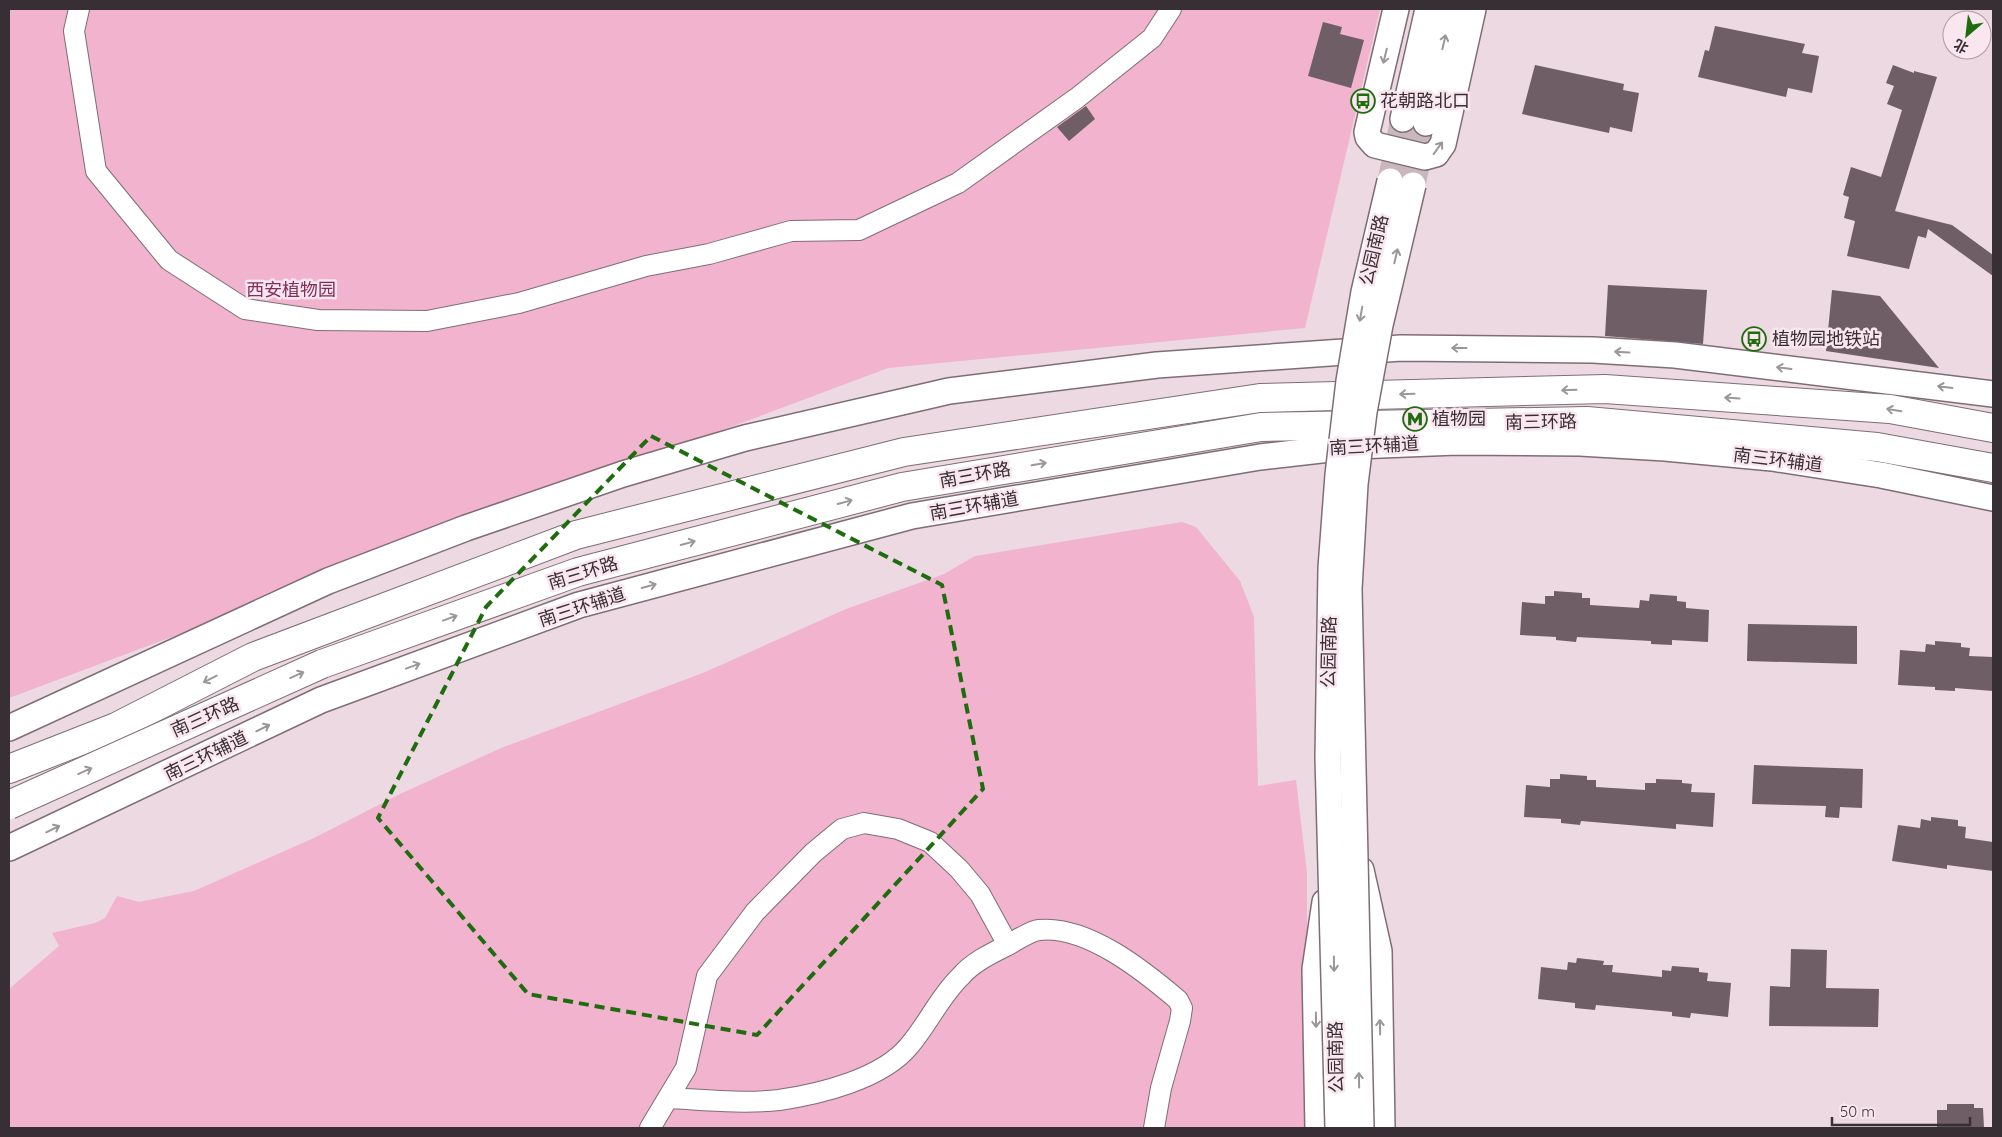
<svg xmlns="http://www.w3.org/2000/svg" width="2002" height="1137" font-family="Quicksand,'Noto Sans SC',sans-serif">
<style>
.green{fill:#f1b3ce}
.building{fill:#6f5e65}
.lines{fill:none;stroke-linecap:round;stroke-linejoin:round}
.major-tunnel{stroke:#c9b7be;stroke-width:25;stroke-dasharray:25 12;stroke-linecap:butt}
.minor-casing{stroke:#7f6d75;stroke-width:22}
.major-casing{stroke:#7f6d75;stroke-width:28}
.highway-casing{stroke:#7f6d75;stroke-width:30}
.minor{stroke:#fff;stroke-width:20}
.major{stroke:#fff;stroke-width:25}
.highway{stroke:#fff;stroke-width:28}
.major-bridge-casing{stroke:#7f6d75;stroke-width:28;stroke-linecap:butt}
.highway-bridge-casing{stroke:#7f6d75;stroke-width:30;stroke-linecap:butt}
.major-bridge{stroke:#fff;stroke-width:25}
.highway-bridge{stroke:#fff;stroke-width:28}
.oneway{stroke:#9b9799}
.marked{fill:none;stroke:#1f6c0f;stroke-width:4;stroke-dasharray:10 6;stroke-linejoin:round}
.labels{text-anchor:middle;stroke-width:5;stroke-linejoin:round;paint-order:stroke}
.poi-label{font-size:18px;fill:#372f33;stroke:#fae6ee;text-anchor:start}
.street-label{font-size:18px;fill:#372f33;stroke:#fae6ee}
.park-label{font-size:18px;fill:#812c59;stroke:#fae6ee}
</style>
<rect width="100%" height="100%" fill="#edd9e1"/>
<g class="green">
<path d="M9,9H1380L1305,328L888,368L9,698Z"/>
<path d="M1182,522L1196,527L1240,581L1254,617L1258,786L1296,780L1307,873V1128H9V989L59,946L52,933L95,923L105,918L117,896L139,902L194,891L314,838L400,794L501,748L703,673L846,609L944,574L975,556Z"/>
</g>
<g class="building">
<path d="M1323,22L1342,27L1340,34L1364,40L1351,88L1308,76Z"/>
<path d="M1715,26L1805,44L1802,53L1819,56L1812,93L1788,88L1786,97L1698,77L1705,50L1709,51Z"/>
<path d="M1535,65L1624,84L1623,90L1639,93L1632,132L1610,127L1609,133L1522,114Z"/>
<path d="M1893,65L1914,73V71L1937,77L1895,211L1952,225L1993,255V276L1928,229L1926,238L1918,236L1909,269L1847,256L1855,221L1844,218L1849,197L1843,195L1851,167L1881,177L1902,110L1887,104L1894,86L1886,83Z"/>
<path d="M1086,106L1095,119L1069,141L1057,127Z"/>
<path d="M1608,285L1707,290L1703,344L1605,336Z"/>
<path d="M1832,290L1880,296L1939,368L1826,351Z"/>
<path d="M1554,591L1582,593V598H1590V605L1639,608L1640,600L1649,601L1650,594L1677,596V601L1686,602V608L1709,610L1708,642L1672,640V645L1651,644V641L1577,637L1576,642L1556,640V637L1520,635L1522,602L1545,604V596H1554Z"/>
<path d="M1748,624L1857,626V664L1747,661Z"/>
<path d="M1935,641L1961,643V647L1970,648L1969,656L1993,657V691L1955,688V691L1935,690V687L1898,685L1900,650L1925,652L1926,644L1935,645Z"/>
<path d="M1754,765L1863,769L1862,808L1840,807L1839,818L1825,817L1826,806L1752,804Z"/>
<path d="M1560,774L1587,776V780H1596V787L1645,790V783H1656V779L1682,780V783L1692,784L1691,792L1715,793L1713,827L1676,824V829L1581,821L1580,825L1561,823V819L1524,817L1526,785L1550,787V779H1560Z"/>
<path d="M1931,817L1958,820V826L1966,827L1965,838L1993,842V871L1947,865V869L1892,861L1898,825L1920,828L1921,819L1931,821Z"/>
<path d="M1791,949L1827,950L1826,988L1879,989L1878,1027L1769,1026L1770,986L1790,987Z"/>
<path d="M1577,958L1604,961L1603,965H1613L1612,972L1662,977V970L1671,971L1672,966L1699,968V972L1708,973L1707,981L1731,983L1728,1017L1691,1013L1690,1018L1672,1016V1012L1596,1005L1595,1010L1575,1008V1003L1538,999L1541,967L1567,970L1568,962L1576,963Z"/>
<path d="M1947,1104H1974V1108H1983L1984,1128H1937V1110H1947Z"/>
</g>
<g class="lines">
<g class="major-tunnel">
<path d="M1390,181L1403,119"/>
<path d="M1413,185L1426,123"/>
</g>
<g class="minor-casing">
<g id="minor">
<path d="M79,9L74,31L96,171L169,260L245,309L318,320L427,321L519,303L646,266L709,254L791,231L859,230L958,183L1077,98L1152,38L1171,9"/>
<path d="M669,1098C705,1100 743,1104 779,1100C820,1094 882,1079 909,1046C928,1024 940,996 961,976C973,962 992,953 1008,945"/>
<path d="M650,1128L686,1068L707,976L755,912L813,853L842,829L864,823L898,829L930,842L959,869L980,894L1008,945C1017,940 1030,931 1039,930C1087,925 1144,971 1178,1000L1182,1008L1180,1021L1161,1088L1154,1128"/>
</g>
</g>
<g class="major-casing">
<g id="major">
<path d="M1396,9L1367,132L1368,137L1375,145L1425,157L1436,154L1443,144L1473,9"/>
<path d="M1403,119L1428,9"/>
<path d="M1426,123L1451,9"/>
<path d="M9,728L328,581L466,528L623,474L745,438L949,391L1157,365L1401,348L1593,350L1675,355L1993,394"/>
<path d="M9,848L321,700L579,605L912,516L1260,457L1356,446L1457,442L1580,443L1665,448L1772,458L1881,475L1993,498"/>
<path d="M1361,870L1379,951L1382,1128"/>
<path d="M1318,1128L1315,969L1325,902"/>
</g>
</g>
<g class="highway-casing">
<g id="highway">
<path d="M322,664L578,572L902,487L1261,427L1587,421L1877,447L1993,468"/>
<path d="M9,769L116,727L253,657L576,535L904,452L1260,398L1605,389L1890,409L1993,428"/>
</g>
</g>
<use href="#minor" class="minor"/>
<use href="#major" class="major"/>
<use href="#highway" class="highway"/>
<g class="major-bridge-casing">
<g id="major-bridge">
<path d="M1338,1128L1328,757L1331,568L1338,475L1349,381L1364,292L1390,181"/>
<path d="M1361,1128L1349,589L1355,484L1364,412L1380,325L1413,185"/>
</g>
</g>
<g class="highway-bridge-casing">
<path id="highway-bridge" d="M9,805L322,664"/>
</g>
<use href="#major-bridge" class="major-bridge"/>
<use href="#highway-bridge" class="highway-bridge"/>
</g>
<defs><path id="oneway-shaft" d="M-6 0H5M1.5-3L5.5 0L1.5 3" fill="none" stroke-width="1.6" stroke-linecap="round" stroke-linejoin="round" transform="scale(1.25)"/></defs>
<g class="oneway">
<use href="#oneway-shaft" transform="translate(1444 42) rotate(-77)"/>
<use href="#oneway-shaft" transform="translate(1385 56) rotate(104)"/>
<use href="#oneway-shaft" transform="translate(1438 148) rotate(-54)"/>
<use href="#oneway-shaft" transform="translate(1396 256) rotate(-77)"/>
<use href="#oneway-shaft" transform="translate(1361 314) rotate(100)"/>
<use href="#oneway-shaft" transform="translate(1459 348) rotate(-180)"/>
<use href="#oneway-shaft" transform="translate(1622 352) rotate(-177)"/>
<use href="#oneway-shaft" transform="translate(1784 368) rotate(-173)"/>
<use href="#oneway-shaft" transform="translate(1945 387) rotate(-173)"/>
<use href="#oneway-shaft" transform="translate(1569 390) rotate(178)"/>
<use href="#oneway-shaft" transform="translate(1407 394) rotate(178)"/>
<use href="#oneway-shaft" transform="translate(1732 398) rotate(-176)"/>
<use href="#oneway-shaft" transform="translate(1894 410) rotate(-171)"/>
<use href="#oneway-shaft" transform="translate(1039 464) rotate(-10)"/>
<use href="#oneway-shaft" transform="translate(845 502) rotate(-15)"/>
<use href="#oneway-shaft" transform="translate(688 543) rotate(-15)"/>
<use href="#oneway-shaft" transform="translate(649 586) rotate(-15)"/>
<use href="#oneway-shaft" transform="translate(450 618) rotate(-20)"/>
<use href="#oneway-shaft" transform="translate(413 666) rotate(-20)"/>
<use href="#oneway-shaft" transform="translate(297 675) rotate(-24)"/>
<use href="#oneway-shaft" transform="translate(210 679) rotate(153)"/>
<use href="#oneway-shaft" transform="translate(263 728) rotate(-26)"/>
<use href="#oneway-shaft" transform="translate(85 771) rotate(-24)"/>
<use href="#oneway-shaft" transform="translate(53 829) rotate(-26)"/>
<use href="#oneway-shaft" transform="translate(1334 964) rotate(89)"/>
<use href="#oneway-shaft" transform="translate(1316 1020) rotate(89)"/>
<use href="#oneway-shaft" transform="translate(1380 1027) rotate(-91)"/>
<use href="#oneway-shaft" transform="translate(1359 1080) rotate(-91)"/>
</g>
<path class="marked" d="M651,436L942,585L983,789L757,1035L528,994L378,818L486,607Z"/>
<defs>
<g id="bus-ring" transform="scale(1.25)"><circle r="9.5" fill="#fae6ee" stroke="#1f6c0f" stroke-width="1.5"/><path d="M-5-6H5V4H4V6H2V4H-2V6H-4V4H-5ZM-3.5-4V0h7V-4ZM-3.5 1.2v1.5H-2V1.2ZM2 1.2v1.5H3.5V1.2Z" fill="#1f6c0f"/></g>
<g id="metro-ring" transform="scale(1.25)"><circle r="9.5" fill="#fae6ee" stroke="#1f6c0f" stroke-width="1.5"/><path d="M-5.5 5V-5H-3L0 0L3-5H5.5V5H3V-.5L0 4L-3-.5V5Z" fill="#1f6c0f"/></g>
</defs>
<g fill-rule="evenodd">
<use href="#bus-ring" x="1363" y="101"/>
<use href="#bus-ring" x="1754" y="339"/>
<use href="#metro-ring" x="1415" y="419"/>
</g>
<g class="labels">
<g class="poi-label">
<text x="1380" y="107">花朝路北口</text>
<text x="1772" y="345">植物园地铁站</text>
<text x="1432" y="425">植物园</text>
</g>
<g class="street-label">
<text transform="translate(1374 250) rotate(-77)" y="6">公园南路</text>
<text transform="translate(1541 422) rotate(-1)" y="6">南三环路</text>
<text transform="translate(1374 446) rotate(-3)" y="6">南三环辅道</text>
<text transform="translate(1778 460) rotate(7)" y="6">南三环辅道</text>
<text transform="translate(975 475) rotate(-10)" y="6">南三环路</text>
<text transform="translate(974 506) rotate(-10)" y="6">南三环辅道</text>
<text transform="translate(583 573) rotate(-17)" y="6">南三环路</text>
<text transform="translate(582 607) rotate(-18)" y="6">南三环辅道</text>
<text transform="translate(1329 652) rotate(-89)" y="6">公园南路</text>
<text transform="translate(205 717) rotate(-24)" y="6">南三环路</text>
<text transform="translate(206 756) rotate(-26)" y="6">南三环辅道</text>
<text transform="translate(1336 1057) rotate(-91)" y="6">公园南路</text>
</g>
<g class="park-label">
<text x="291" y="296">西安植物园</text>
</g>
</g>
<rect width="2002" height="1137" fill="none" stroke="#372f33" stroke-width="20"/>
<g transform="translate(1967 35) rotate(208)"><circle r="24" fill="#fae6ee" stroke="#ac9da3"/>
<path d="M0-4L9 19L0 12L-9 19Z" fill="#1f6c0f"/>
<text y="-8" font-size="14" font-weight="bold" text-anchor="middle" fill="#372f33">北</text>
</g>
<path d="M1832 1117v8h138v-8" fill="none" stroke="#372f33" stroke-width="2.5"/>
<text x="1840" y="1117" font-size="15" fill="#372f33" stroke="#fae6ee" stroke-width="4" paint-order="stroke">50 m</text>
</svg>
